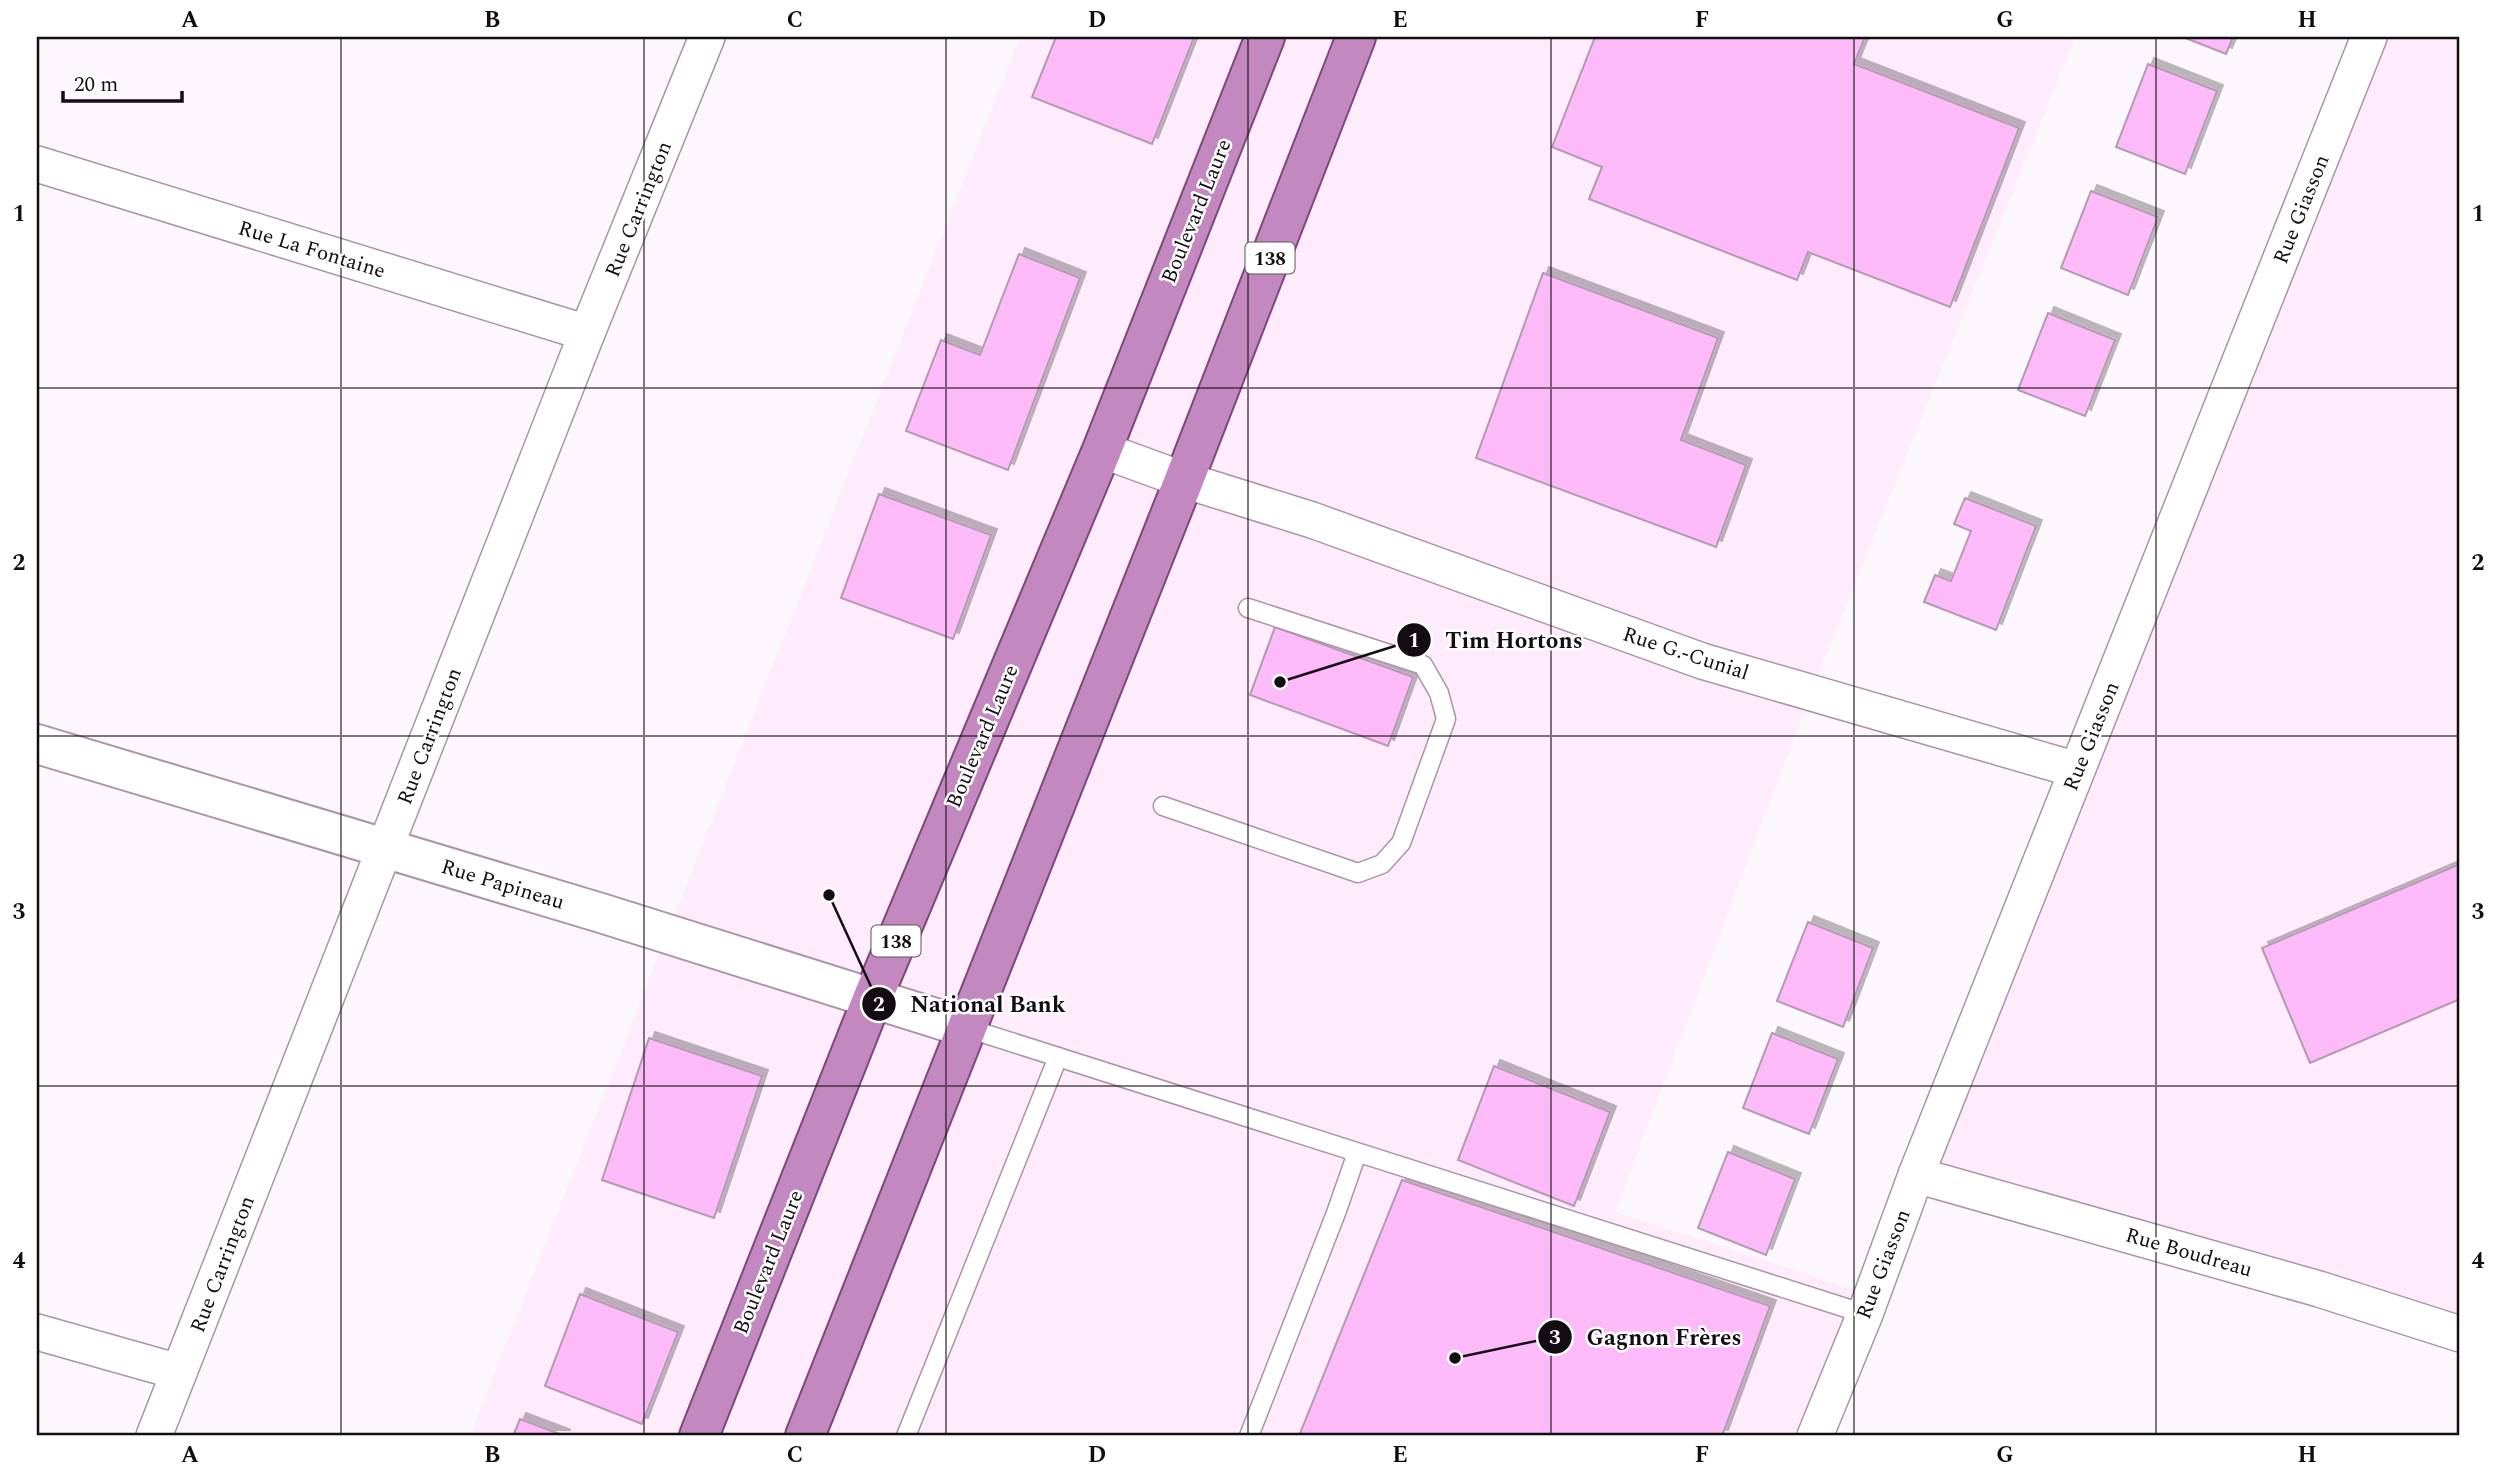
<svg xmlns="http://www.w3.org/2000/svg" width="2497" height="1473" font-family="Spectral,serif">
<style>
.built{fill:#feebfc}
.building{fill:#fdbaf8;stroke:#b29ab0;stroke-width:2;filter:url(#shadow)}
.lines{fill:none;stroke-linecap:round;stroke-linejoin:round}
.service-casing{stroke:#ab94a9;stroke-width:21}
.minor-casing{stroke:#ab94a9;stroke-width:38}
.tertiary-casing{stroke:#ab94a9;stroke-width:42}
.trunk-casing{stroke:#7c4a79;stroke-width:42}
.service{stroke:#fff;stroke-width:18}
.minor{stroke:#fff;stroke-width:35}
.tertiary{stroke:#fff;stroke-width:38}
.trunk{stroke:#c388c0;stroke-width:38}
.grid{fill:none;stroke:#140c13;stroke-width:2;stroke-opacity:0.55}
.labels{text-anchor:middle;stroke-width:5;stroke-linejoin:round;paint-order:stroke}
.shield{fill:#fff;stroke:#5a555a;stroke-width:2}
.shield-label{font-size:19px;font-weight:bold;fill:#140c13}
.street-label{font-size:21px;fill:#140c13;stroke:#fff}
.leader{fill:none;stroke:#140c13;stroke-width:2.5}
.callout-dot{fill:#140c13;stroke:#fff;stroke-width:2.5}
.mark-label{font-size:21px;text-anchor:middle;font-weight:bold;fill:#fff}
.callout-label{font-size:23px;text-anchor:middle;font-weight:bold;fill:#140c13;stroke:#fff;stroke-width:5;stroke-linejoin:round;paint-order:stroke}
.neatline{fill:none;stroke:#140c13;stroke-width:2.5}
.grid-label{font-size:23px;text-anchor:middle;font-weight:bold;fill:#140c13}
</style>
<defs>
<filter id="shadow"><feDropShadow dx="6" dy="-6" stdDeviation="0" flood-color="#0004"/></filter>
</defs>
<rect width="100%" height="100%" fill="#fcf7fc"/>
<g class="built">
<path d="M1020,37H2075L1813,687L1615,1212L1888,1300L1835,1436H470Z"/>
<path d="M2389,37H2460V1321L1934,1164Z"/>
</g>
<g class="building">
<path d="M1056,37H1194L1152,144L1032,97Z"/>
<path d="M1595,37H1865L1854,64L2019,128L1950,307L1808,252L1797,280L1589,199L1602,167L1552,147Z"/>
<path d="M2183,37H2233L2226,54Z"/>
<path d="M2148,64L2217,91L2185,174L2116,147Z"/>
<path d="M2091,191L2158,217L2128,295L2061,268Z"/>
<path d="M1019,254L1080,278L1008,470L906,431L941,340L980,355Z"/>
<path d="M1543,273L1718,338L1681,440L1746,465L1716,547L1476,458Z"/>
<path d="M2048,313L2115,340L2085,416L2018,390Z"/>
<path d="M879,494L991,535L953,639L841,598Z"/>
<path d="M1965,498L2036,526L1996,630L1924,602L1935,575L1951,581L1971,531L1954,524Z"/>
<path d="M1275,627L1413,677L1388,746L1250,695Z"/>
<path d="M2460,864V999L2310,1063L2262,948Z"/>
<path d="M1808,922L1873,948L1843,1027L1777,1001Z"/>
<path d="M1772,1033L1838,1059L1809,1134L1743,1108Z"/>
<path d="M649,1038L762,1076L714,1218L602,1180Z"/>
<path d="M1494,1066L1610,1112L1574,1206L1458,1160Z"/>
<path d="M1728,1152L1795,1179L1766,1255L1698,1228Z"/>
<path d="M1402,1180L1770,1306L1722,1436H1299Z"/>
<path d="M580,1294L678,1332L642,1424L545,1386Z"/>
<path d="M520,1419L565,1436H513Z"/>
</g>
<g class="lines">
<g class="service-casing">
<g id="service">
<path d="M1163,806L1358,873L1382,864L1401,843L1446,719L1439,693L1423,665L1248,608"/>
<path d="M967,1028L1865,1314"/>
<path d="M906,1436L1058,1057"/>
<path d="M1249,1436L1336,1213L1357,1153"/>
</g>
</g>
<g class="minor-casing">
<g id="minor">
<path d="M37,164L587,333"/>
<path d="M1102,450L1184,480L1312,520L1702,661L2077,770"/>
<path d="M1916,1175L2319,1289L2460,1334"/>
<path d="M37,1332L179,1372"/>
<path d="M154,1436L587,333L707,37"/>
<path d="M1815,1436L1865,1314L1916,1175L2369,37"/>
</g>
</g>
<g class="tertiary-casing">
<path id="tertiary" d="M37,744L601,913L967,1028"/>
</g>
<g class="trunk-casing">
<g id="trunk">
<path d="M699,1436L873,997L1102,450L1265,37"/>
<path d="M805,1436L1184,480L1356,37"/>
</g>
</g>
<use href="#service" class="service"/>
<use href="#minor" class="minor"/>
<use href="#tertiary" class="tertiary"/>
<use href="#trunk" class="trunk"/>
</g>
<path class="grid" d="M341,37V1436M644,37V1436M946,37V1436M1248,37V1436M1551,37V1436M1854,37V1436M2156,37V1436M37,388H2460M37,736H2460M37,1086H2460"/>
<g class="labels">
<g class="shield">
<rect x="1245.5" y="242.5" width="49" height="31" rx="5"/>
<rect x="871.5" y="925.5" width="49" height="31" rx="5"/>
</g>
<g class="shield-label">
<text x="1270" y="265">138</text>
<text x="896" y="948">138</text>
</g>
<g class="street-label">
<text transform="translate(638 209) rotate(-68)" y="7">Rue Carrington</text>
<text transform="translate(2301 209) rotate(-68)" y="7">Rue Giasson</text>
<text transform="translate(1196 211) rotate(-68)" y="7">Boulevard Laure</text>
<text transform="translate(312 249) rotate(17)" y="7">Rue La Fontaine</text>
<text transform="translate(1686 653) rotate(18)" y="7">Rue G.-Cunial</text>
<text transform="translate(429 736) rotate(-69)" y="7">Rue Carrington</text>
<text transform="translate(982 736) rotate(-67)" y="7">Boulevard Laure</text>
<text transform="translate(2091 736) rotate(-68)" y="7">Rue Giasson</text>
<text transform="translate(503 884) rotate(17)" y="7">Rue Papineau</text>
<text transform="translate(2189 1252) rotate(16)" y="7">Rue Boudreau</text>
<text transform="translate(768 1262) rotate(-68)" y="7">Boulevard Laure</text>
<text transform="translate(222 1264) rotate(-69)" y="7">Rue Carrington</text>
<text transform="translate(1883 1264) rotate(-69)" y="7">Rue Giasson</text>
</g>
</g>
<path class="leader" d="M1280 682L1414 640M829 895L879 1004M1455 1358L1555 1337"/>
<g class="callout-dot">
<circle cx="1280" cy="682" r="7"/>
<circle cx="829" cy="895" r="7"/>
<circle cx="1455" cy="1358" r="7"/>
<circle cx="1414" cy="640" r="18"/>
<circle cx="879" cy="1004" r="18"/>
<circle cx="1555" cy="1337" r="18"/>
</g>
<g class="mark-label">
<text x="1414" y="647">1</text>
<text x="879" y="1011">2</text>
<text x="1555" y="1344">3</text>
</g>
<g class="callout-label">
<text x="1514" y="648">Tim Hortons</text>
<text x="988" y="1012">National Bank</text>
<text x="1664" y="1345">Gagnon Frères</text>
</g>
<rect width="2497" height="1473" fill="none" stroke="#ffffff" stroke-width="77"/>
<path d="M63 91v10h119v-10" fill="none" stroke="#140c13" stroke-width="3.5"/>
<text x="74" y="91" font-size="21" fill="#140c13" stroke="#ffffff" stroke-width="5" paint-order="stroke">20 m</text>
<rect x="38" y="38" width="2420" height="1396" class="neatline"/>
<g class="grid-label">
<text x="190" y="27">A</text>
<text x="492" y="27">B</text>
<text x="795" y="27">C</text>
<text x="1097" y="27">D</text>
<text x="1400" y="27">E</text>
<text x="1702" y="27">F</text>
<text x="2005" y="27">G</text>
<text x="2307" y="27">H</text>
<text x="19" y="221">1</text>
<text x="2478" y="221">1</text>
<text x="19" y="570">2</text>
<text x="2478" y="570">2</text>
<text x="19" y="919">3</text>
<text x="2478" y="919">3</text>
<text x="19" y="1268">4</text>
<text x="2478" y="1268">4</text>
<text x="190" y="1462">A</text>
<text x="492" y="1462">B</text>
<text x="795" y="1462">C</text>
<text x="1097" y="1462">D</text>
<text x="1400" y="1462">E</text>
<text x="1702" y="1462">F</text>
<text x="2005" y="1462">G</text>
<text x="2307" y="1462">H</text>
</g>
</svg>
